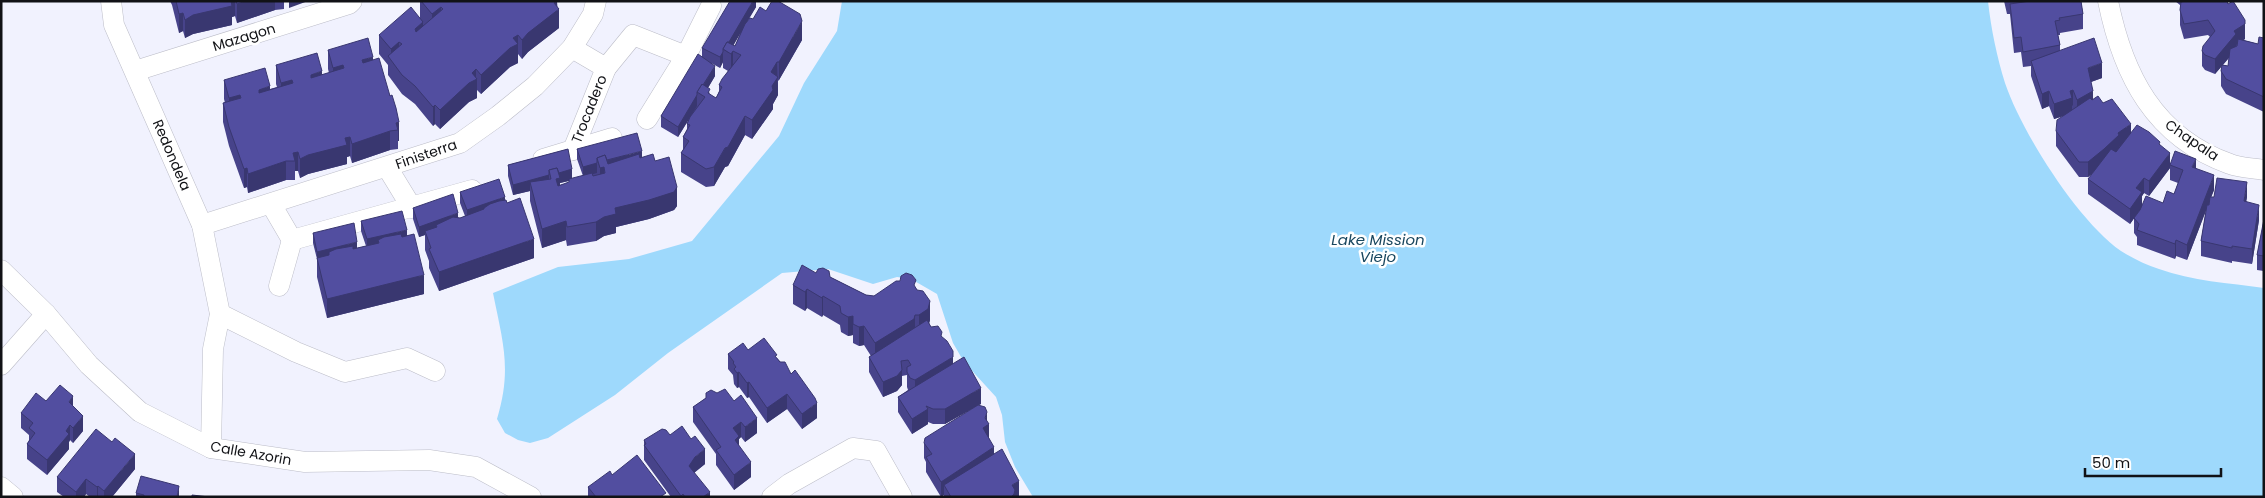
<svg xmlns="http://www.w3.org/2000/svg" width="2265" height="498" font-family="Poppins,sans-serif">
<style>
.water{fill:#9ed9fc}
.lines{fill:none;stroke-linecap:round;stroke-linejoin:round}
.minor-casing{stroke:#bcbdc8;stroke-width:21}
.minor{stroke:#fff;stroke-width:20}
.wall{fill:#47438a;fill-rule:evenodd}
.shaded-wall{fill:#393770}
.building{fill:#524ea0;stroke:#393770}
.labels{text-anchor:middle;stroke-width:5;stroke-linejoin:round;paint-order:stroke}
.street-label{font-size:14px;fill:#111216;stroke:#fff}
.water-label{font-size:15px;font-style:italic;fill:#19475f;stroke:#fff}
</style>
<rect width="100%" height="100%" fill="#f1f2fe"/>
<path class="water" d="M842,1H1988C1991,29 1997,57 2005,83C2022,133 2078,221 2121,251C2132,258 2146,265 2159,269C2192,281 2229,283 2264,288V497H1033L1015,467L1005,442L1002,415L996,397L964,362L953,343L937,294L911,279L897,277L873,284L828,269L782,273L668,353L615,395L548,438L530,443L518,440L505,433L497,419C512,369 503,343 493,293L558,267L629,259L692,241L779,136L804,83L837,31Z"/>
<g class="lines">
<g class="minor-casing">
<g id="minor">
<path d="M111,1L114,25L202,225L220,314L213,349L211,448"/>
<path d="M2108,1C2123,75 2154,137 2230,164C2240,168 2253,168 2264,170"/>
<path d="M572,48L606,68L633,35L686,56"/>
<path d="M135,71L349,4L352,1"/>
<path d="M647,119L686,56L711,6"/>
<path d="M573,150L606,68"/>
<path d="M543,159L612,138"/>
<path d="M387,167L412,208"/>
<path d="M271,204L292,240"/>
<path d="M202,225L460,143L498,116L535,86L572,48L593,14L596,1"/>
<path d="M1,270L46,314L89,365L140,412L211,448L305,462L429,460L476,467L531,497"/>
<path d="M279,286L292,240L472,190"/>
<path d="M220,314L296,352L345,372L407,358L435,371"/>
<path d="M1,365L46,314"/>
<path d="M1,487L13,497"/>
<path d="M772,497L789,484L853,448L876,451L902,497"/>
</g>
</g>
<use href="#minor" class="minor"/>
</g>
<g class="wall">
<path d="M170,1H284V9L275,10L237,23L235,16L232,17V25L193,34L185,38L183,31L179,33L172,5Z"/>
<path d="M420,1H557L559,28L528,52L522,59L518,54V63L510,67L481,94L477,90V98L469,102L440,129L435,124L433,126L415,104L402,94L388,75V65L379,54V35L420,18Z"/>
<path d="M756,1V7L747,21L802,40L779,80L778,81V95L773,104V109L752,139L745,135L728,166L725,167L714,186L706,187L681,172V153L683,150V137L687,129V124L689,119L678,137L661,127V116L702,57V48ZM742,29L735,46L733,45ZM723,62V68L728,71L719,85V91L716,98L710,95L708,88L715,76L711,63L720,68Z"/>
<path d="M2004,1H2081L2083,14V29L2060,33V35H2058L2060,45V51L2102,78L2091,82L2093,99L2103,103L2131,133L2160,145L2170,164L2196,168L2214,190L2211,197H2247L2246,201L2259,220L2252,264L2232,261V263L2201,256V241L2206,210L2187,260L2176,256L2175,259L2137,245V237L2134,233V218L2140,210L2130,224L2088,194V179L2094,172L2088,177H2079L2056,146V131L2064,116L2054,119L2049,106L2042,109L2031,76V66L2023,67L2021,52L2014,53L2010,14H2007ZM2170,168V180L2178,183L2174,194L2163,203L2142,205V196L2144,193L2149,196Z"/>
<path d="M2175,1H2227L2228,4L2245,35V39L2243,40L2258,44L2264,38V112L2226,94L2221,86V71L2222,66L2215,74L2205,70L2202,66V51L2210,37L2208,35L2184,39L2180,25V5ZM2229,58L2228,66L2223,65Z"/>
<path d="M328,50L373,60L396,108L399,141H398V149L390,150L352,163L350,156L347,157V164L308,174L300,178L298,171H295V180H286L248,193L247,187L244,188L229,146L223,122V103H225L224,99V80L270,89L277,87L276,84V65L322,75L329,73L328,69Z"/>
<path d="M568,149L572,179L583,176L577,159V149L642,157L655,161L677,206L674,210L649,219L616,227V233L604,236L596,241L567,246L566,240L542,248L530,201V191L513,195L508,176V165ZM569,181V183L560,185V183Z"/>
<path d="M460,192L505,200L534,258L439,291L429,268V261L425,250V235L419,237L413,219V208L460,218L465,216L460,203Z"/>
<path d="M2264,219V271L2257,270V255Z"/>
<path d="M361,221L407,236L424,294L327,318L317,277V259L313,243V233L357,248L366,246L361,231Z"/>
<path d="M816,273L830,277L866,295L874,296L916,288L930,320L929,323L931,327L942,337L953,364L981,404L978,405L987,422L989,438L994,455L1019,496L1018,497H944V495L941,497L926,472V462L924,458V443L978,405L945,424H933L928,422V424L912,434L898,412V397L908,390L907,387V375L902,376V385L897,391L883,397L869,372V357L871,356L864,345L859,346L853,343V335L848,336L841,332L840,325L823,315L822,317L807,308L805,311L793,304V285Z"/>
<path d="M748,350L777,358L791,374L817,418L802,429L787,409L767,423L749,397L747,398L739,387L737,388L734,384L733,375L728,369V354Z"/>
<path d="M706,398L757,433L745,442L741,437L739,439V446L751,477L734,490L716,465V454L693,422V407Z"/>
<path d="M46,401L73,406L83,431L73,443L70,440L69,442V449L47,475L27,459V444L29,440V435L21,428V413Z"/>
<path d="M670,435L705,464L694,473L710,497H671L644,460V440Z"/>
<path d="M135,469L112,497H90L86,494L84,497H64L57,492V477Z"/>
<path d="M612,475L666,497H588V487Z"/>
<path d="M136,493L179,497H130H136Z"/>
</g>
<g class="shaded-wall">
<path d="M230,1H235V16L232,17V25L193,34L185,38V20L193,15Z"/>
<path d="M246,1H275V10L237,23V4Z"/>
<path d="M289,1H308L289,8Z"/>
<path d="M557,1V11L559,9V28L528,52L522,59V40Z"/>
<path d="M753,1H756V7L729,53L724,50Z"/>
<path d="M441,7V26L432,33V14Z"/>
<path d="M183,13V31L179,33V14Z"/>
<path d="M2245,20V39L2236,45V49L2215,74V59L2234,31Z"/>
<path d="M802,21V40L779,80V62Z"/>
<path d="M423,22V41L415,29Z"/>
<path d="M518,35V63L510,67L481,94V75L513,38Z"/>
<path d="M399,42V61L391,59V49Z"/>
<path d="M733,51V70L731,73V54Z"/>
<path d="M723,52V62L720,68V57Z"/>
<path d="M373,57V75L362,79V60Z"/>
<path d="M777,62L778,95L773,104V109L752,139V120L771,72Z"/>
<path d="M2102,63V78L2088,83V68Z"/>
<path d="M343,65V84L333,87V68Z"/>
<path d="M715,66V76L703,96L699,93Z"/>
<path d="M476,69V79H477V98L469,102L440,129V110Z"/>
<path d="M322,71V90L311,93V75Z"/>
<path d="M292,80V99L281,102V83Z"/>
<path d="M270,86V105L259,109V90Z"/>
<path d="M2073,90V105L2072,106V113L2054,119V104L2070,91Z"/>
<path d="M2049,91V106L2042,109V94Z"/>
<path d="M2093,91V106L2077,115V100Z"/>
<path d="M240,95V114L229,117V98Z"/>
<path d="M697,95V106L678,137V127Z"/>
<path d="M435,105V124L433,126V107Z"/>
<path d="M745,116V135L728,166L725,167L714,186V167Z"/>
<path d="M399,122V141H398V130L396,123Z"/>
<path d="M2131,124V139L2119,147V150L2104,164L2088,177V162L2118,133Z"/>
<path d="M390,131V150L352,163V144Z"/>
<path d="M350,137V156L347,157V164L308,174L300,178V159L345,138Z"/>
<path d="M642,151V162L604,167V186L600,187V168L598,163Z"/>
<path d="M298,152V171H295V161L293,153Z"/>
<path d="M2170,153V168L2149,196V181Z"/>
<path d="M2196,159V174L2192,167Z"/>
<path d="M286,161V180L248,193V174Z"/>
<path d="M597,163V173L583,177V167Z"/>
<path d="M247,168V187L244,188V169Z"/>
<path d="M572,169V180L560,183V197L551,179L550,175Z"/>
<path d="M549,175V186L530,182V191L513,195V185Z"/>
<path d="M2214,175V190L2187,260V245Z"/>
<path d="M2144,178V193L2142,196V207L2130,224V209L2136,188Z"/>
<path d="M2247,182V197L2244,216V201Z"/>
<path d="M677,187V206L674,210L649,219L616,227V233L604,236L596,241V222L615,208Z"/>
<path d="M505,197V208H484V215L467,221V210Z"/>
<path d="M2259,205V220L2252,264V249Z"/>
<path d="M458,213V224L437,227L436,225V231H425V235L419,237V227Z"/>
<path d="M566,221V240L542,248V229Z"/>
<path d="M407,230V240L379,243L378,240V247L367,250V239Z"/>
<path d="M534,239V258L439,291V272Z"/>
<path d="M2176,240V256L2175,259V244Z"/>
<path d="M357,242V252L329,255V252V259L317,262V252Z"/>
<path d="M424,275V294L327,318V299Z"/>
<path d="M807,289V308L805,311V292Z"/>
<path d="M823,296V315L822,317V298Z"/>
<path d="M930,301V320L928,328L919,334V315Z"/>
<path d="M915,315V334L875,362V343Z"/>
<path d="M853,316V335L848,336V317Z"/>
<path d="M864,326V345L859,346V327Z"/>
<path d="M953,357V372L915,395V380Z"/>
<path d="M902,370V385L897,391L883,397V382Z"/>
<path d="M739,372V387L737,388V373Z"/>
<path d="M749,382V397L747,398V383Z"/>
<path d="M981,388V404L945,424V409Z"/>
<path d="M787,394V409L767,423V408Z"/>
<path d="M73,396V411L69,402Z"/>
<path d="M817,403V418L802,429V414Z"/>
<path d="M928,409V424L912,434V419Z"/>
<path d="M987,412V425L989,424V439L983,428L985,418Z"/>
<path d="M83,416V431L73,443V428Z"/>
<path d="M757,418V433L745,442V427Z"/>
<path d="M741,422V437L739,439V451L735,455L733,428Z"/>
<path d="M70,425V440L69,442V449L47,475V460L66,431Z"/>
<path d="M994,447V462L944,485V495L941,497V482Z"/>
<path d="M705,449V464L695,472L689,481V466L695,457Z"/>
<path d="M135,454V469L112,497H104V491Z"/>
<path d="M751,462V477L734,490V475Z"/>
<path d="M86,479V494L84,497H76V492Z"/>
<path d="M1019,481V496L1018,497H1011L1012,485Z"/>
<path d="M98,486V497H97V487Z"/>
<path d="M179,486V497H177Z"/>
<path d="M710,492V497H703Z"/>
</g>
<g class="building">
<path d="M176,1H231L232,6L193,15L185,20L183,13L179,14Z"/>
<path d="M236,1H246L237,4Z"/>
<path d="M421,1H557L554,3L559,9L528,33L522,40L518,35L513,38L518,44L510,48L481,75L476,69L472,73L477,79L469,83L440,110L435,105L433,107L415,86L402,75L388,56L402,44L399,42L391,49L379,35L411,7L423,22L415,29L416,32L443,9L441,7L432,14Z"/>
<path d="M730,1H753L729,42H727L723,49V52L720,57L702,48Z"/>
<path d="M772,1H778L800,14L802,21L779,62H777L771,72L778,77L772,86L773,90L752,120L745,116L728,147L725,148L714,167L706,169L681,153L689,141L683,137L690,125L687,124L690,117L705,97L697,92L702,84L710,89L708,93L716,98L722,87L719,85L722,79L741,55L733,51L731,54L723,49L727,42L735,46L745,24L750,18L753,19L760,7L766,11Z"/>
<path d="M2030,1H2081L2083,14L2059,18L2060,20L2055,21L2060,45L2023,52L2021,37L2014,38L2010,4Z"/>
<path d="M2185,1H2227L2228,4L2233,1L2245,20V24L2234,31L2236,34L2215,59L2205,55L2202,51L2203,46L2215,31L2208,20L2184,24L2180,10L2181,2Z"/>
<path d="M2259,37L2264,38V97L2226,79L2221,71L2222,65L2228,66L2230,49L2237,46L2238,39L2258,44Z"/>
<path d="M368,38L373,57L362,60L363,63L379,58L390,96L392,95L396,108L399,122L396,123L398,130L390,131L352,144L350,137L345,138L347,145L308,155L300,159L298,152L293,153L295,161H286L248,174L247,168L244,169L229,127L223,103L241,98L240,95L229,98L224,80L265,68L270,86L259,90V93L293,83L292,80L281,83L276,65L317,53L322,71L311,75V78L344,68L343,65L333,68L328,50Z"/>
<path d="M2094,38L2102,63L2088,68L2093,91L2077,100L2073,90L2070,91L2072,98L2054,104L2049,91L2042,94L2031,61Z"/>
<path d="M698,54L715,66L703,85L702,84L697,92V95L678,127L661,116Z"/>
<path d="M2098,96L2103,103L2112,99L2131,124L2118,133L2119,135L2104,149L2088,162H2079L2056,131L2057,120L2090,98L2092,100Z"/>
<path d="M2137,125L2149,132L2160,142L2159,144L2170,153L2149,181L2144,178L2136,188L2142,192L2130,209L2088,179L2111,149L2116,152Z"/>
<path d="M637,133L642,151L607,160L605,155L597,158V163L583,167L577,149Z"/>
<path d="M568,149L572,169L559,173L557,168L549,170V175L513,185L508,165Z"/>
<path d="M2175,151L2196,159L2192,167L2214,175L2187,245L2176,240L2175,244L2137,230L2139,224L2134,218L2140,210L2146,196L2163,203L2167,191L2174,194L2183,170L2170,165Z"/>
<path d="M639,154L640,158L653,154L655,161L669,157L677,187L674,192L649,200L615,208L616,214L604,217L596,222L567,227L566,221L542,229L530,182L551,179L549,170L557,168L560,178L556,179L558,186L569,182V179L592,173L593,176L605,173L604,167L600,168L597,158L605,155L608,164Z"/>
<path d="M2217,178L2247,182L2244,201L2259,205L2252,249L2232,246V248L2201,241L2207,205H2209L2210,197H2214Z"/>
<path d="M499,179L505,197L467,210L460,192Z"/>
<path d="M453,194L458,213L419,227L413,208Z"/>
<path d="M520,198L534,239L439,272L429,249L431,248L425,231L437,227L436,225L453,217L460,218L484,209V208L490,204L499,201L506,200L507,203Z"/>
<path d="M402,211L407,230L367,239L361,221Z"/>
<path d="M2264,219V256L2257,255Z"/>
<path d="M354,223L357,242L317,252L313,233Z"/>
<path d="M401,234L402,237L414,234L424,275L327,299L317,258L329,255V252L336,249L353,246V249L379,243L378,240L384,237Z"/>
<path d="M802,265L816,273L818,269L823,268L829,271L830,277L866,295L874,296L896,281H900L901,276L906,273L912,275L916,280L914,285L917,290L923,291L930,301L928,309L919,315H915L914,319L875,343L864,326L859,327L853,324V316L848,317L841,313L840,306L823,296L822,298L807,289L805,292L793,285Z"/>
<path d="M927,320L931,327L938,326L942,332L941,336L947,341L953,351V357L915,380L910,378L907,372V367L911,365L908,360L901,361L902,370L897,376L883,382L869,357Z"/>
<path d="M764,338L777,355L775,356L780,362H785L791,374L795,370L815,398L817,403L802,414L787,394L767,408L749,382L747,383L739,372L737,373L734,369L736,367L733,363L734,362L728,354L743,343L748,350Z"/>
<path d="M964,357L981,388L945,409H933L926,406L928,409L912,419L898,397Z"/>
<path d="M60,385L73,396L69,402L83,416L73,428L70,425L66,431L69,434L47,460L27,444L35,433L29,428L33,423L21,413L36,393L46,401Z"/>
<path d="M725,389L734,401L741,395L757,418L745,427L741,422L733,428L739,436L735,440L751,462L734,475L716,450L721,447L693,407L706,398V393L711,390L717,393Z"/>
<path d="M978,405L985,407L987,412L985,418L989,424L983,428L994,447L941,482L926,457L932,454L924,443L925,438Z"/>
<path d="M682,426L691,439L695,436L705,449L695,457L689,466L710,492L703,497H685L683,494L681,496L644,445L646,444L644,440L662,429L666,430L670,435Z"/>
<path d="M96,429L112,442L115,438L135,454L104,491L98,486L97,487L86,479L76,492L57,477Z"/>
<path d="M1002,449L1019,481L1012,485L1015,490L1014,494L1011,497H951L944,485Z"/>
<path d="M637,455L666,493L660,497H596L588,487L610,471L612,475Z"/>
<path d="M141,476L179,486L177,497H144V495L136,493Z"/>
<path d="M192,495L209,497H192Z"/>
</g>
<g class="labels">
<g class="street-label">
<text transform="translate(244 37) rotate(-17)" y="5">Mazagon</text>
<text transform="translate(589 109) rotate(-68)" y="5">Trocadero</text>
<text transform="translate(2192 140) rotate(34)" y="5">Chapala</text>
<text transform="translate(426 154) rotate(-19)" y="5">Finisterra</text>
<text transform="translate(172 155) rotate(67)" y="5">Redondela</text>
<text transform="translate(251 453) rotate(10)" y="5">Calle Azorin</text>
</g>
<g class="water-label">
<text x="1378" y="245">Lake Mission<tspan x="1378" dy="17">Viejo</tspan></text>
</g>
</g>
<rect width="2265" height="498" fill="none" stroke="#111216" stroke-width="5"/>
<path d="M2085 468v8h136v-8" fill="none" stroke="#111216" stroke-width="2.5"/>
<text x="2092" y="468" font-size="15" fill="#111216" stroke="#ffffff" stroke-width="4" paint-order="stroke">50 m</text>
</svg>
